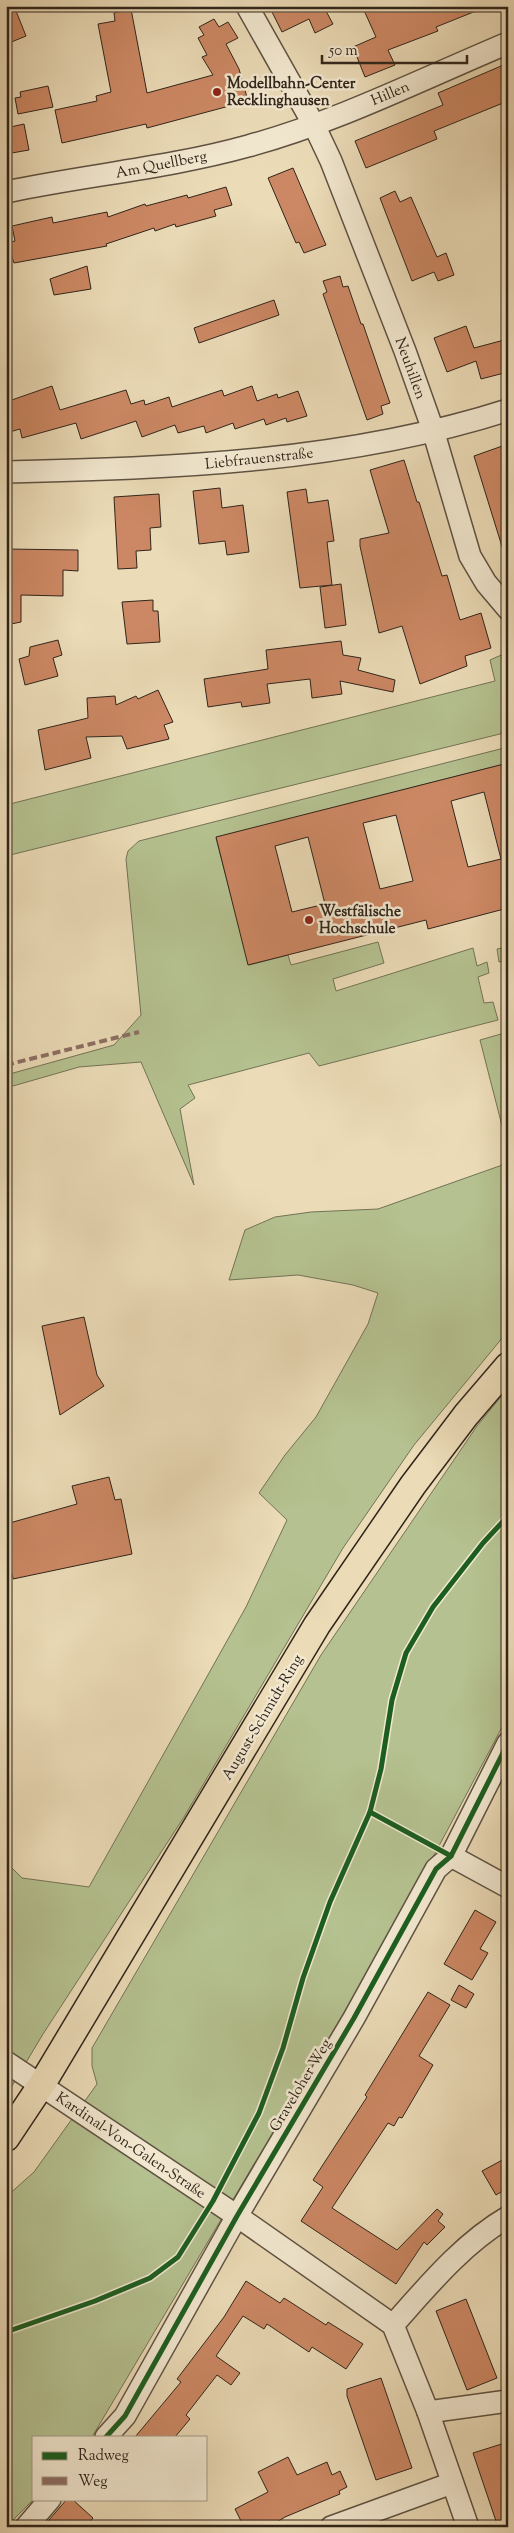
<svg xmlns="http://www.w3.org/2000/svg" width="514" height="2533" font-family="'Sorts Mill Goudy',serif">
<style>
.green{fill:#b5c190;stroke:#727356}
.building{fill:#cc8864;stroke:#30251b;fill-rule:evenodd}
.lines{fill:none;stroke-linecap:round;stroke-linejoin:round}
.minor-casing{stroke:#5f5242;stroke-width:24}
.major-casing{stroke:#30251b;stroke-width:29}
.minor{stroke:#f2e8d0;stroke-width:21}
.major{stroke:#ebdbb7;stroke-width:26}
.quiet{stroke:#8d6e63;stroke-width:4;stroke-dasharray:8 4;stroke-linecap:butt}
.cycleway-casing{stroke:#f2e8d0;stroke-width:8}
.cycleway{stroke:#1b5e20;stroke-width:5}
.poi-dot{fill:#8f2418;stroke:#f2e8d0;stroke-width:2}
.labels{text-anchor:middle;stroke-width:5;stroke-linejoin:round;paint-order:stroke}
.poi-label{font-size:15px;font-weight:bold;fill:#30251b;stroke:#f2e8d0;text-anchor:start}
.street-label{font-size:15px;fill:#30251b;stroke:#f2e8d0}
</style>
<rect width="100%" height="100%" fill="#ebdbb7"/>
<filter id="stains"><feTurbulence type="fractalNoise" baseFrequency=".004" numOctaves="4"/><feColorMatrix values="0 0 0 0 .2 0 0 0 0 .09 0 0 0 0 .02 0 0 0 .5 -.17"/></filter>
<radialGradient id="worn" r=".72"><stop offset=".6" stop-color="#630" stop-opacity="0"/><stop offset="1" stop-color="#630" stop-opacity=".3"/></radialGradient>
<g class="green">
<path d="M508,652V732L6,856V805L495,681L490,660Z"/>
<path d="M508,747V763L216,838L249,965L288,955L291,965L378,942L384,963L333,979L336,991L473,948L477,966L487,962L489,973L478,977L484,1003L493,1002L498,1020L319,1066L309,1053L188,1085L195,1098L180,1109L194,1185L141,1062L79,1067L6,1088V1075L114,1045L141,1015L126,859L128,851L139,841Z"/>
<path d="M508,947V960L499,962L497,949Z"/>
<path d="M508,1032V1149L480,1040Z"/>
<path d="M508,1163V1331L414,1445L343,1548L184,1817L43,2034L6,2096V1862L22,1878L89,1887L246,1607L287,1520L259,1493L285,1455L316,1417L368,1324L378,1293L353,1285L298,1275L229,1280L245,1230L275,1217L311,1212L378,1209Z"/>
<path d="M508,1388V1716L439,1846L371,1967L92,2437H34V2499L6,2527V2197L34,2172L97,2084L92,2066V2048L321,1655L477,1426Z"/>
</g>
<g class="building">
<path d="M6,6H14L26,36L9,43L6,34Z"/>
<path d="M269,6H334L326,11L333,24L315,33L309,19L282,32Z"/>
<path d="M362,6H486V7L436,27L438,31L388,50L395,65L365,77L353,47L376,37Z"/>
<path d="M131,9L147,93L213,75L202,57L207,55L198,38L204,35L199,27L214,19L219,27L228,22L238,38L226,44L239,69L248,101L147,128L146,124L62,143L55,110L97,101L96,96L111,92L98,24L115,21L114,13Z"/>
<path d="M508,63V101L434,131L437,139L366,168L355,141L443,105L438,93Z"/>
<path d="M48,86L53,107L18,114L15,98L21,97L20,92Z"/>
<path d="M24,124L29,150L6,154V128Z"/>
<path d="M293,168L326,245L304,253L299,242L296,243L268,178Z"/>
<path d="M226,187L232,205L214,210L216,216L176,227L175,224L155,231L154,228L106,244L107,246L14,263L7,243L15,241L12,226L52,217L53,223L107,212L108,217L145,204L146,206L187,195L188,198Z"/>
<path d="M395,191L400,202L411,197L437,257L446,253L454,275L438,281L434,272L412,281L380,198Z"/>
<path d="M87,266L91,289L54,295L50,279Z"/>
<path d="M340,276L343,287L348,286L361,324H363L390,403L381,406L383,414L367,420L323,294L327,292L323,281Z"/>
<path d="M274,300L279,315L199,343L194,328Z"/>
<path d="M466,326L474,348L508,339V372L481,379L476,361L447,372L434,338Z"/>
<path d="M52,386L60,410L126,390L131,404L144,400L145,405L169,397L172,407L222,390L224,396L252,386L257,401L277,394L278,398L298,391L307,416L287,422L286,418L266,425L264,419L235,429L233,423L206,433L204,426L178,433L175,425L142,437L136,421L81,439L76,423L22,438L20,429L6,433V402Z"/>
<path d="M508,444V553H504L474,456Z"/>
<path d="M404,460L417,502H419L442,576L447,575L460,620L481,613L491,648L465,656L467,666L420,684L402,626L379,633L360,546V539L389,533L370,470Z"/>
<path d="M220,488L222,508L243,505L249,552L227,555L225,541L199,544L193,491Z"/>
<path d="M306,489L308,503L328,500L334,541L327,542L332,585L300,588L287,492Z"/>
<path d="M159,494L161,527L150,528L151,550L136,551L137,568L118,569L114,497Z"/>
<path d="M6,549L78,550V571L63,570V596L21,595V622L6,625Z"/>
<path d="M341,584L346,625L325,628L320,587Z"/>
<path d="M153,600V611H158L160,642L127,644L122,602Z"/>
<path d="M58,640L62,655L53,658L58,676L25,685L19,659L29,656L30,647Z"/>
<path d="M341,641L343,655L361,658L358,670L395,680L393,692L340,681L342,694L312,698L310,679L267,684L270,703L242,707L241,702L208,707L204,679L268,669L266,650Z"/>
<path d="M158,690L173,722L164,725L169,739L127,749L122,736L86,737L91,758L45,770L38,730L88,718L87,698L115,696L116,705L136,696L138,699Z"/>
<path d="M508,763V908L428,929L426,920L248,965L216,837ZM484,792L501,859L468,867L451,801ZM396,815L413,881L380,889L363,823ZM308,837L325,904L292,912L275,846Z"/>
<path d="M84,1317L97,1375L104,1386L60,1415L42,1326Z"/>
<path d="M109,1477L115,1500L121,1499L132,1554L13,1579L12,1573L6,1574V1524L77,1504L72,1486Z"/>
<path d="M475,1910L496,1922L480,1949L488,1953L472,1980L444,1964Z"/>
<path d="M459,1985L474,1994L466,2008L451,2000Z"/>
<path d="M428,1992L450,2005L419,2056L433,2065L402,2118L399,2117L394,2126L388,2123L332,2208L397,2250L437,2209L443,2214L438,2221L445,2227L427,2245L424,2242L396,2284L301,2221L323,2187L313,2180L367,2097L365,2095Z"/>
<path d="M508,2157V2188L496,2195L482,2171Z"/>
<path d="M246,2281L280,2303L284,2298L326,2325L328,2322L363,2344L346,2369L312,2347L309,2352L267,2324L264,2329L243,2316L216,2356L240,2373L231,2385L217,2375L186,2415L190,2419L175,2437H135L181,2382L177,2379L224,2317Z"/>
<path d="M466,2299L497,2378L467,2390L436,2311Z"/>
<path d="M381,2378L412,2468L376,2480L347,2396V2389Z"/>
<path d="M508,2442V2527H498L473,2453Z"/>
<path d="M288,2457L297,2475L327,2462L332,2475L340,2471L347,2487L339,2491L340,2494L285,2517L269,2527H244L235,2509L268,2492L258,2472Z"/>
<path d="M67,2499H72L93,2518L86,2527H43Z"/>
</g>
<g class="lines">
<g class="minor-casing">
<g id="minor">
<path d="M247,6L314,125L331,161L405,351L433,430L470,556L486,583L508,609"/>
<path d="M6,192C86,175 169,168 248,146C337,122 422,79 508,43"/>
<path d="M6,472C175,468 346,462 508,410"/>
<path d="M451,1856L508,1887"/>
<path d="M6,2062L237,2216L393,2325L428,2412L468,2527"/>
<path d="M393,2325C427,2287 463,2243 508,2217"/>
<path d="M428,2412L508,2401"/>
<path d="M106,2437L125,2416L237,2216L354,2018L436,1869L451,1856L508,1743"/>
<path d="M26,2527L50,2499"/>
<path d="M331,2527L452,2483"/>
</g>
</g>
<g class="major-casing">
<path id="major" d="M6,2138L42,2084L317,1625L413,1485L466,1415L508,1366"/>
</g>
<use href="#minor" class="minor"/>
<use href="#major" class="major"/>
<path class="quiet" d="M6,1065L139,1032"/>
<g class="cycleway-casing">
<g id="cycleway">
<path d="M370,1812L451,1856"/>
<path d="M6,2332L95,2301L150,2278L178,2257L213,2201L259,2113L283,2048L303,1978L330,1902L370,1812L381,1769L392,1700L406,1653L433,1607L483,1543L508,1516"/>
<path d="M106,2437L125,2416L237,2216L354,2018L436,1869L451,1856L508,1743"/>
</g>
</g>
<use href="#cycleway" class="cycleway"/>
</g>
<g class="poi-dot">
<circle cx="217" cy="92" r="5"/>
<circle cx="309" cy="920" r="5"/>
</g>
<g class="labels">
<g class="poi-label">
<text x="227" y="88">Modellbahn-Center<tspan x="227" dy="17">Recklinghausen</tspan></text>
<text x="319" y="916">Westfälische<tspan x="319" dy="17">Hochschule</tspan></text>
</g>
<g class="street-label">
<text transform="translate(390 93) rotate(-23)" y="5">Hillen</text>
<text transform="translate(161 164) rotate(-11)" y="5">Am Quellberg</text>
<text transform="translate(411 368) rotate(70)" y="5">Neuhillen</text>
<text transform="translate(259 458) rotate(-6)" y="5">Liebfrauenstraße</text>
<text transform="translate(262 1717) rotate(-59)" y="5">August-Schmidt-Ring</text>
<text transform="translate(300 2085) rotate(-59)" y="5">Graveloher Weg</text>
<text transform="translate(131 2145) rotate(34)" y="5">Kardinal-Von-Galen-Straße</text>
</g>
</g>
<rect width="514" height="2533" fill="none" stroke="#ebdbb7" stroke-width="25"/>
<rect x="8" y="8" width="499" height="2518" fill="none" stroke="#30251b" stroke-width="2.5"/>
<rect x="12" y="12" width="489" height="2508" fill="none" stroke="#30251b"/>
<rect x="32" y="2436" width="175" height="65" fill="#f2e8d0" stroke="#a49a88"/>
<rect x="42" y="2452" width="25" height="8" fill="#1b5e20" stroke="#a49a88"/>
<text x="78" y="2460" font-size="15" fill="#30251b">Radweg</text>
<rect x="42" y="2477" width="25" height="8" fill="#8d6e63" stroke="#a49a88"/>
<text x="78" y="2486" font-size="15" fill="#30251b">Weg</text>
<path d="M322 55v8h145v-8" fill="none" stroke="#30251b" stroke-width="2.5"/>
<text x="329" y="55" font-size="15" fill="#30251b" stroke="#f2e8d0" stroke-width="4" paint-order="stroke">50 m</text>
<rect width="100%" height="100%" filter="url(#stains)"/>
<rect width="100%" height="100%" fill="url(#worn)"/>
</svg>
